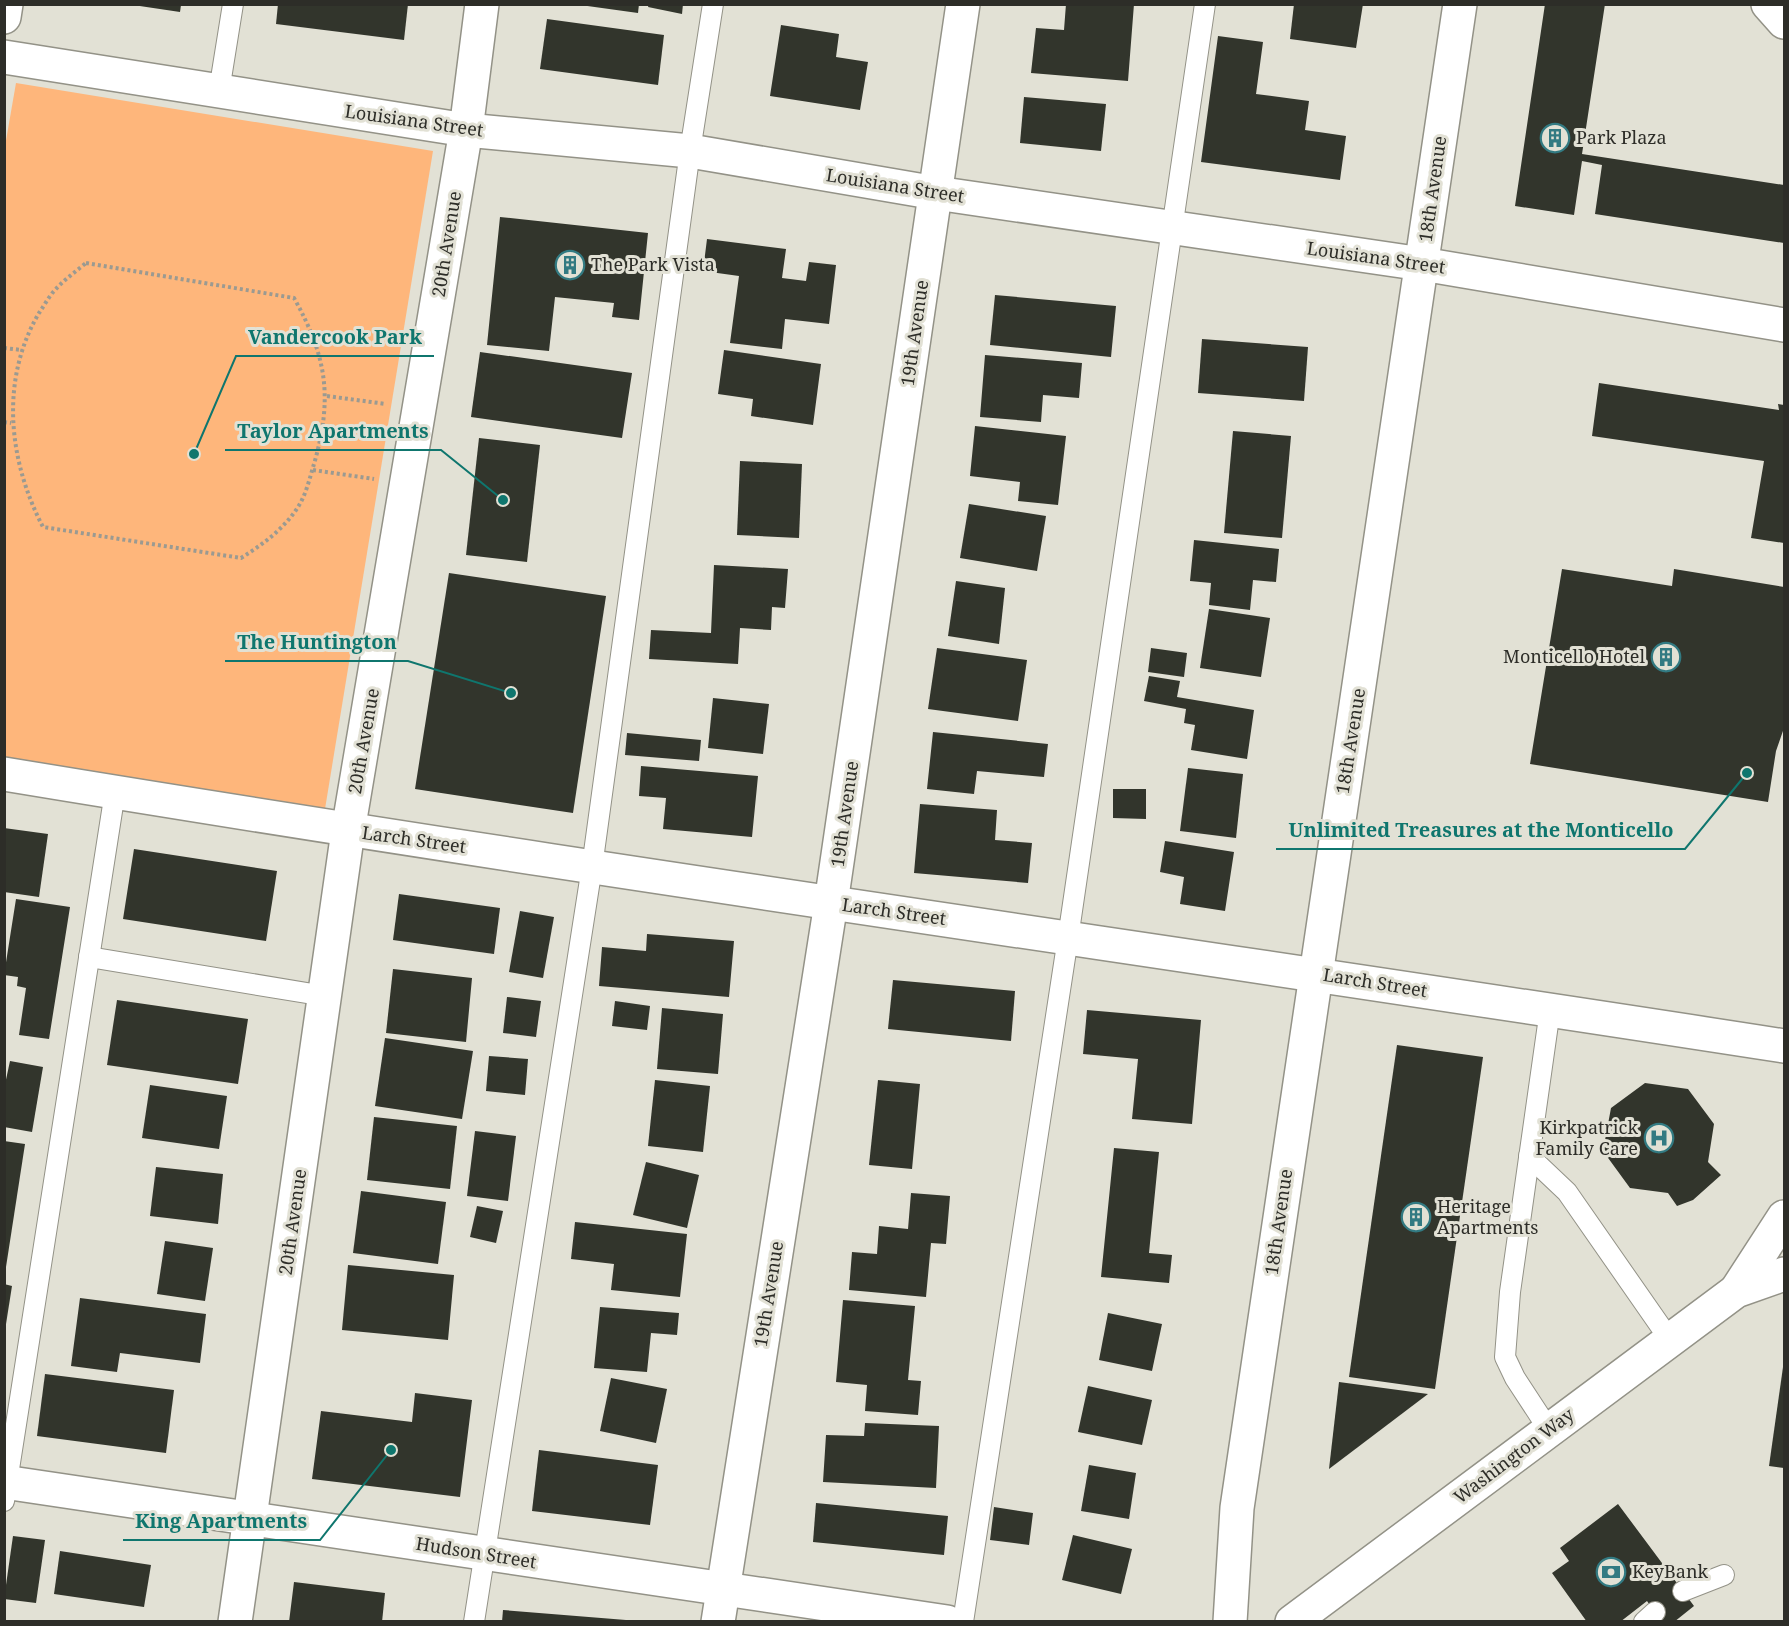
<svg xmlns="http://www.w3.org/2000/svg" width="1789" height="1626" font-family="'Noto Serif',serif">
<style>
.green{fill:#feb67b}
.building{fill:#32352c}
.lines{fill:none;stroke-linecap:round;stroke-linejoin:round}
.lane-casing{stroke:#939287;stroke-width:22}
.street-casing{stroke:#939287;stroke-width:36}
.secondary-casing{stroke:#939287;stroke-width:36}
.path{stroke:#9b9a91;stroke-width:4;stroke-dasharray:3 3;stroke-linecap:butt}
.lane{stroke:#fff;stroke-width:20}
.street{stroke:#fff;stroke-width:33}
.secondary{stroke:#fff;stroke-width:33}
.labels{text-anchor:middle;stroke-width:6;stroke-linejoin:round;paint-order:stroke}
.street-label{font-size:18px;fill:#2d2d28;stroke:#e2e1d5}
.poi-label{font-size:18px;fill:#2d2d28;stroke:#e2e1d5;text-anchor:start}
.leader{fill:none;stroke:#0f766e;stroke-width:2}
.callout-dot{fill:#0f766e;stroke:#e2e1d5;stroke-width:2}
.callout-label{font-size:20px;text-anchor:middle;font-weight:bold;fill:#0f766e;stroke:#e2e1d5;stroke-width:6;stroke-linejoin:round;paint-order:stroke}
</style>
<rect width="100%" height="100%" fill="#e2e1d5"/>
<path class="green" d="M16,83L433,151L325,809L5,757L4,152Z"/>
<g class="building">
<path d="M278,4H408L404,40L276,24Z"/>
<path d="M573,4H639L638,13Z"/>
<path d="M649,4H683L682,14L648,7Z"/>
<path d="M1066,4H1134L1128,81L1031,73L1036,28L1064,30Z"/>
<path d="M1294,4H1363L1356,48L1290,39Z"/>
<path d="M1545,4H1605L1582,154L1784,185V243L1595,214L1602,165L1582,161L1574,215L1515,206Z"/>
<path d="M133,5H181L180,12Z"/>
<path d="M547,19L664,35L658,85L540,69Z"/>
<path d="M781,25L839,34L836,57L868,62L860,110L770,96Z"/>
<path d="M1218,36L1263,42L1256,94L1309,101L1305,130L1346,136L1340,180L1201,162Z"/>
<path d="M1024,97L1106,104L1101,151L1020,143Z"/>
<path d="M500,217L648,233L639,320L612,317L614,303L555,297L549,351L487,345Z"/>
<path d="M707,239L786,249L782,278L806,281L809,262L836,265L829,324L785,319L782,349L730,343L739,276L703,271Z"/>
<path d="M995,295L1116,306L1111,357L990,345Z"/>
<path d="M1202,339L1308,347L1304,401L1198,393Z"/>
<path d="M724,350L821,364L813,425L751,416L753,399L718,394Z"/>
<path d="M480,352L632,373L622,438L471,417Z"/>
<path d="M985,355L1082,363L1079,398L1043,395L1041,422L980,417Z"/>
<path d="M1599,383L1779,410L1778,404L1784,405V543L1751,538L1764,461L1592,436Z"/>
<path d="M975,426L1066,436L1058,505L1018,501L1020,482L970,476Z"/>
<path d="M1233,431L1291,436L1282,538L1224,533Z"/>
<path d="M479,438L540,445L527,562L466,555Z"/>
<path d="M740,461L802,464L799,538L737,535Z"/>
<path d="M969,504L1046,516L1037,571L960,558Z"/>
<path d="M1194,540L1279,549L1276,582L1253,580L1250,610L1209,605L1211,583L1190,581Z"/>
<path d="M714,565L788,569L785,608L772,607L771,630L740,628L738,664L649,659L651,630L711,633Z"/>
<path d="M1562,569L1672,586L1674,569L1784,587V728L1776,751L1768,802L1530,764Z"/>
<path d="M449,573L606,596L573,813L415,789Z"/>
<path d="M956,581L1005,588L999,644L948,636Z"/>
<path d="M1209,609L1270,618L1261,677L1200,668Z"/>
<path d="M937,648L1027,660L1018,721L928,709Z"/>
<path d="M1151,648L1187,653L1184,677L1148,672Z"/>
<path d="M1149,676L1180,681L1177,697L1254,710L1247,759L1191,750L1195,725L1184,723L1186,709L1144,701Z"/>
<path d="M713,698L769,704L763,754L708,748Z"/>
<path d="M933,732L1048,744L1044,777L977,771L974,794L927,789Z"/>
<path d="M627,733L701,740L699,761L625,755Z"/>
<path d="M641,766L758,776L752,837L663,829L666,798L639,796Z"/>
<path d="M1188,768L1243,774L1236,838L1180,831Z"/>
<path d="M1113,789H1146V819L1113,818Z"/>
<path d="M920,804L997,810L995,840L1032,843L1028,883L914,873Z"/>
<path d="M4,828L48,834L39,897L4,892Z"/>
<path d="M1165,841L1234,852L1225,911L1180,904L1184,877L1160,872Z"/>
<path d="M134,849L277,871L266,941L123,919Z"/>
<path d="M399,894L500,908L494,954L393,940Z"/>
<path d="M16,899L70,907L49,1039L19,1035L26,988L17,986L18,977L4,975Z"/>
<path d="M520,911L554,917L543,978L509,972Z"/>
<path d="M647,934L734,941L729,997L599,986L602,947L646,951Z"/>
<path d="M393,969L472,978L466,1042L386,1033Z"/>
<path d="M893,980L1015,991L1011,1041L888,1029Z"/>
<path d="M507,997L541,1001L536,1037L503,1033Z"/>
<path d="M117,1000L248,1019L238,1084L107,1065Z"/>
<path d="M615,1001L650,1006L647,1030L612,1026Z"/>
<path d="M662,1008L723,1014L718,1074L657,1069Z"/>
<path d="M1087,1010L1201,1020L1192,1124L1132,1119L1138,1059L1083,1054Z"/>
<path d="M385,1038L473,1051L462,1119L375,1106Z"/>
<path d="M1397,1045L1483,1057L1435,1389L1349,1377Z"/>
<path d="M489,1056L528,1059L525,1095L486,1091Z"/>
<path d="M10,1061L43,1067L32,1132L4,1127V1089Z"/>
<path d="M655,1080L710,1086L703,1152L648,1146Z"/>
<path d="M878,1080L920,1084L912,1169L869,1165Z"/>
<path d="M1645,1083L1688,1089L1714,1124L1708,1162L1721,1175L1693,1200L1677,1206L1668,1193L1630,1188L1603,1151L1611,1108Z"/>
<path d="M150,1085L227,1096L219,1149L142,1138Z"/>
<path d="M374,1117L457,1126L450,1189L367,1180Z"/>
<path d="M475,1131L516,1136L508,1201L467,1196Z"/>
<path d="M4,1141L25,1144L6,1267H4Z"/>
<path d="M1114,1148L1159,1152L1149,1253L1172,1255L1169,1283L1101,1277Z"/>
<path d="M646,1162L699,1175L687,1228L633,1215Z"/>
<path d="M156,1167L223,1174L218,1224L150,1216Z"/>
<path d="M361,1191L446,1202L438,1264L353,1253Z"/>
<path d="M911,1193L950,1196L946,1244L931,1243L926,1297L849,1290L852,1252L877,1254L879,1226L908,1229Z"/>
<path d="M477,1206L503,1211L496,1243L470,1237Z"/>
<path d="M575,1222L687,1234L680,1297L611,1290L614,1264L571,1259Z"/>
<path d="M165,1241L213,1248L205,1301L157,1294Z"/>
<path d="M348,1265L454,1275L448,1340L342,1330Z"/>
<path d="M4,1284L12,1286L6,1324H4Z"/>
<path d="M80,1298L206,1314L200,1363L120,1353L117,1372L71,1366Z"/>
<path d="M843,1300L915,1306L908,1380L921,1381L918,1415L865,1411L867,1385L836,1382Z"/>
<path d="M600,1307L679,1313L677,1335L651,1333L647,1372L594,1368Z"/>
<path d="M1108,1313L1162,1324L1152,1371L1099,1360Z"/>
<path d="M1784,1360V1468L1769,1466Z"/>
<path d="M45,1374L174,1390L166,1453L37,1436Z"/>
<path d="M611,1378L667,1389L656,1443L600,1431Z"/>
<path d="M1339,1382L1428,1394L1329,1469Z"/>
<path d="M1088,1386L1152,1400L1142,1445L1078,1432Z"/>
<path d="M415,1393L472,1400L460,1497L312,1479L321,1411L412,1422Z"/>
<path d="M865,1423L939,1426L936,1488L823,1482L826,1435L864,1436Z"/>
<path d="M539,1450L658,1465L650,1525L532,1511Z"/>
<path d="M1089,1465L1136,1473L1129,1519L1081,1511Z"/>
<path d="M816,1503L948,1516L944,1555L813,1542Z"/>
<path d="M1618,1504L1694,1606L1674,1622H1662L1647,1601L1620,1622H1587L1552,1573L1569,1561L1560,1548Z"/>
<path d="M994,1507L1033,1513L1029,1545L990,1540Z"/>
<path d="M1073,1535L1132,1549L1121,1594L1062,1580Z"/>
<path d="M13,1536L45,1540L36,1603L4,1599Z"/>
<path d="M60,1551L151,1565L144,1607L54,1594Z"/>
<path d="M294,1582L385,1593L382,1622H289Z"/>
<path d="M503,1610L626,1620V1622H502Z"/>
</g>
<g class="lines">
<g class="lane-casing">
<g id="lane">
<path d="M219,91L233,4"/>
<path d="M89,957L325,996"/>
<path d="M1529,1156L1567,1192L1670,1340"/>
<path d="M1549,1430L1515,1378L1505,1357L1510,1292L1550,1010"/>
<path d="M4,1501L115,792"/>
<path d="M1683,1591L1724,1575"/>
<path d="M474,1622L592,867L690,151L713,4"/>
<path d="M963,1622L1068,938L1205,4"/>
<path d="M1644,1622L1655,1612"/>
</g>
</g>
<g class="street-casing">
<g id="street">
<path d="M4,17L6,4"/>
<path d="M4,774C597,872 1191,954 1784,1046"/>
<path d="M4,1482L947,1622"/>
<path d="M235,1622L348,831L466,130L482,4"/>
<path d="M718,1622L831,903L963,4"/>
<path d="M1230,1622L1237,1508L1460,4"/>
</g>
</g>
<g class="secondary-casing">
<g id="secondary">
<path d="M1768,4L1784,22"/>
<path d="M4,57L466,130L690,151L936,193L1422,264L1784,325"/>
<path d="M1736,1291L1784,1217"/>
<path d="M1292,1622L1736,1291L1784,1274"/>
</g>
</g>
<g class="path">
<path d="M86,263L294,298C327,357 333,398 314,464C310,477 306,495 298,507C284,529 262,545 241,558L43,527C8,460 0,379 39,313C44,306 49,296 55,290C64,280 75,272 86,263Z"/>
<path d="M4,348L22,350"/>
<path d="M327,396L386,404"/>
<path d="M4,422L11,423"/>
<path d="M313,470L374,479"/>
</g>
<use href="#lane" class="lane"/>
<use href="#street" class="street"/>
<use href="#secondary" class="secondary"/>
</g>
<defs>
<g id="building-ring" transform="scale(1.5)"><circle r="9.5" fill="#e2e1d5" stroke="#327a82" stroke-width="1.5"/><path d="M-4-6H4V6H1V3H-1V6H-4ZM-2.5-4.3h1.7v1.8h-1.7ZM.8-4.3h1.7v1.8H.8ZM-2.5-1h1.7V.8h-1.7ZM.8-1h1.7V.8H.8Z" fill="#327a82"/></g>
<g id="hospital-ring" transform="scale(1.5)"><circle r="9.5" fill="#e2e1d5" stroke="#327a82" stroke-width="1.5"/><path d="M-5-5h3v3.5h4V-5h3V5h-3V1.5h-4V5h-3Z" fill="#327a82"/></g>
<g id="bank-ring" transform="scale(1.5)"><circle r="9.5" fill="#e2e1d5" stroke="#327a82" stroke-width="1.5"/><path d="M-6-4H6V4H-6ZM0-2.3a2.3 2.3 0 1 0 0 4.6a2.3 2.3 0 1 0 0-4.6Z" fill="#327a82"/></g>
</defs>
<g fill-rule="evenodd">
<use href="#building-ring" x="1555" y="138"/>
<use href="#building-ring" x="570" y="265"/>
<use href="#building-ring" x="1666" y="657"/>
<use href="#hospital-ring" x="1659" y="1138"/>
<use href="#building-ring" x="1416" y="1217"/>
<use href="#bank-ring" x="1611" y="1572"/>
</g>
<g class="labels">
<g class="street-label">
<text transform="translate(414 121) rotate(8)" y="6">Louisiana Street</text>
<text transform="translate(895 186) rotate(9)" y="6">Louisiana Street</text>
<text transform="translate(1433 189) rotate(-82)" y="6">18th Avenue</text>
<text transform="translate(447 244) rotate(-81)" y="6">20th Avenue</text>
<text transform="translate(1376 258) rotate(8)" y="6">Louisiana Street</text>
<text transform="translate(915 333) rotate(-82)" y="6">19th Avenue</text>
<text transform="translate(364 741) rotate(-80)" y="6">20th Avenue</text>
<text transform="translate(1351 741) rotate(-81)" y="6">18th Avenue</text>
<text transform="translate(845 814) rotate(-82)" y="6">19th Avenue</text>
<text transform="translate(414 840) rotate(8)" y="6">Larch Street</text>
<text transform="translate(894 912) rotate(8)" y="6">Larch Street</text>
<text transform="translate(1375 983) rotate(9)" y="6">Larch Street</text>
<text transform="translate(293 1222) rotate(-82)" y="6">20th Avenue</text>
<text transform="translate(1279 1222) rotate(-82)" y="6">18th Avenue</text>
<text transform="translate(769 1294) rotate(-81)" y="6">19th Avenue</text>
<text transform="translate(1514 1456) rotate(-37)" y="6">Washington Way</text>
<text transform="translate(476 1553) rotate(9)" y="6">Hudson Street</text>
</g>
<g class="poi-label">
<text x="1576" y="144">Park Plaza</text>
<text x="591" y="271">The Park Vista</text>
<text x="1645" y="663" text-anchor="end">Monticello Hotel</text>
<text x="1638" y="1134" text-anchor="end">Kirkpatrick<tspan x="1638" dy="21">Family Care</tspan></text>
<text x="1437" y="1213">Heritage<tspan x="1437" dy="21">Apartments</tspan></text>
<text x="1632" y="1578">KeyBank</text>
</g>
</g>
<path class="leader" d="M194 454L236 356H434M503 500L441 450H225M511 693L408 661H225M1747 773L1685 849H1276M391 1450L320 1540H123"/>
<g class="callout-dot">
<circle cx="194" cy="454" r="6"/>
<circle cx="503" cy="500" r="6"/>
<circle cx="511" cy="693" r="6"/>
<circle cx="1747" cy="773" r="6"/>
<circle cx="391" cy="1450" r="6"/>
</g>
<g class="callout-label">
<text x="335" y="344">Vandercook Park</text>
<text x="333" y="438">Taylor Apartments</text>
<text x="317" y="649">The Huntington</text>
<text x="1481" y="837">Unlimited Treasures at the Monticello</text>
<text x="221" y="1528">King Apartments</text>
</g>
<rect width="1789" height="1626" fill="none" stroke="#2d2d28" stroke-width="12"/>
</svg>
